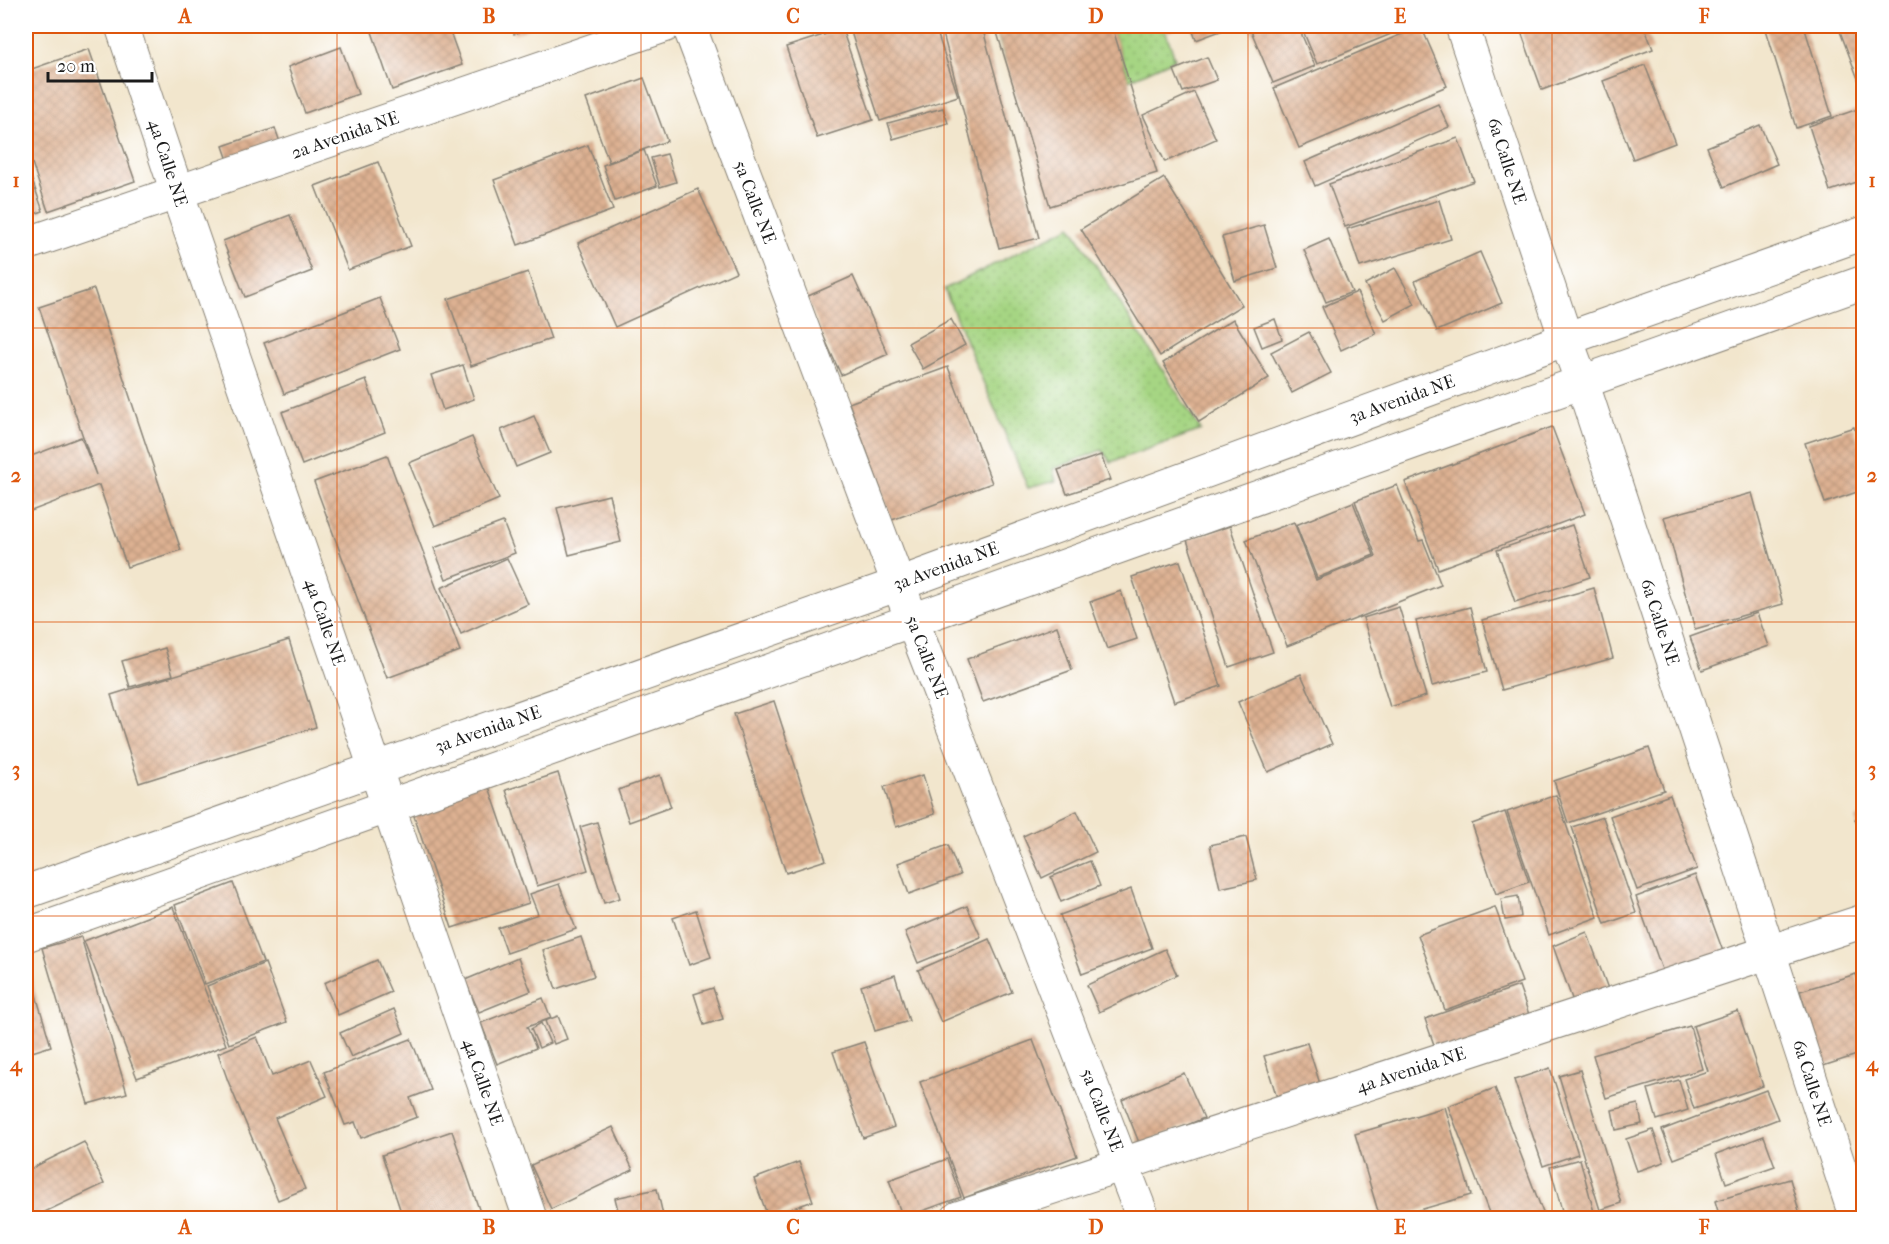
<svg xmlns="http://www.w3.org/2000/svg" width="1889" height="1244" font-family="'IM FELL French Canon',serif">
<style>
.grass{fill:url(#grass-dots);stroke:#617850;stroke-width:1.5}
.building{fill:url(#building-cross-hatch)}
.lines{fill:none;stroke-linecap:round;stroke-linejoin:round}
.minor-casing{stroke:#878174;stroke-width:35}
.minor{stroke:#fff;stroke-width:33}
.grid{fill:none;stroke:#de560d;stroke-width:1.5;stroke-opacity:0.55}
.labels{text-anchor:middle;stroke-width:5;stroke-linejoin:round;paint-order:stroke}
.street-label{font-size:18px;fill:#1c1c1c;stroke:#fff}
.neatline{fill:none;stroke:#de560d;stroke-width:2}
.grid-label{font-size:20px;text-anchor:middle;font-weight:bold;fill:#de560d}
</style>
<defs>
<pattern id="grass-dots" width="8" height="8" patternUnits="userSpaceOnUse" patternTransform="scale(1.5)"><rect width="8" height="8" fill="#a6d583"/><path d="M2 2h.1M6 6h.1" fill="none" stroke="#8eb671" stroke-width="1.8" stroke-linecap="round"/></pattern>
<pattern id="building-cross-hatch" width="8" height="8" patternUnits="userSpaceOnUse" patternTransform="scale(1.5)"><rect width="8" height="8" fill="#ddb192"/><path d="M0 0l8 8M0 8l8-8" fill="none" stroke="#bd987d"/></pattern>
</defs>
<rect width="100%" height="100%" fill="#fff"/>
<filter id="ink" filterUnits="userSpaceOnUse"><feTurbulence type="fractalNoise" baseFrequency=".0167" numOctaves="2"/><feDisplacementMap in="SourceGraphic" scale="12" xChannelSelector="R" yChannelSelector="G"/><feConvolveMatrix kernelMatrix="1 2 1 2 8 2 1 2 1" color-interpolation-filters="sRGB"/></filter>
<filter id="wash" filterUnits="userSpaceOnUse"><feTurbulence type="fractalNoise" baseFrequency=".008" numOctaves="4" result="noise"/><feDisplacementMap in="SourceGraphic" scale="24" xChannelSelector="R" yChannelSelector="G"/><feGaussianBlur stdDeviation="1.35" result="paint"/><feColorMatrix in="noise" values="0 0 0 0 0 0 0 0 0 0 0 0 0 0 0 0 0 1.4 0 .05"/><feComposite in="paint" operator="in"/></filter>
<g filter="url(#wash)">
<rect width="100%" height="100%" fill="#f2e6cd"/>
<g class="grass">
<path d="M995,26H1164L1175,59L1129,80L1112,28L1005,59Z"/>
<path d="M1071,226L1201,430L1111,462L1102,450L1053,469L1056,481L1028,488L944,289Z"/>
</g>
<g id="blocks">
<g class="building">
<path d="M370,26H448L462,65L392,90Z"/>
<path d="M512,26H537L514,34Z"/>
<path d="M849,26H935L958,96L880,121Z"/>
<path d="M941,26H982L1039,238L999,248Z"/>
<path d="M995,26H1112L1157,173L1050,206Z"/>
<path d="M1167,26H1185L1169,32Z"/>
<path d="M1191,26H1234L1196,40Z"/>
<path d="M1249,26H1298L1315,66L1273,83Z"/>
<path d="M1301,26H1411L1317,64Z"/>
<path d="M1421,26L1447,86L1299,148L1274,88Z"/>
<path d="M1519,26H1644L1653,49L1542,90Z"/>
<path d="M1765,26H1804L1832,116L1796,128Z"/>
<path d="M1838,26H1863V92Z"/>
<path d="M842,29L873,120L817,138L786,47Z"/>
<path d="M341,47L358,94L305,113L288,67Z"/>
<path d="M89,49L135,181L48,211L26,145V71Z"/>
<path d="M1207,57L1217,80L1183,92L1174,70Z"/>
<path d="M1645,65L1675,143L1633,159L1603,81Z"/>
<path d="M644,78L667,141L609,162L586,99Z"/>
<path d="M1194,92L1216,139L1165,162L1143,115Z"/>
<path d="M1438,104L1449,127L1315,186L1305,162Z"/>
<path d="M943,108L948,123L893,139L888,123Z"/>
<path d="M1858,109L1863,126V180L1830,191L1809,126Z"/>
<path d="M1760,125L1777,164L1724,187L1707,147Z"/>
<path d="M275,128L281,145L229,163L223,146Z"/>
<path d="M1458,138L1474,181L1345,227L1329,184Z"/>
<path d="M588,145L613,210L518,245L494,180Z"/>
<path d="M644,150L657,186L615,201L603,165Z"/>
<path d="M667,154L676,182L660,187L651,158Z"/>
<path d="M378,162L411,246L348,270L315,186Z"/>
<path d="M26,163L43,211L26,217Z"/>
<path d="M1164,178L1242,305L1160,356L1081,229Z"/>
<path d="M698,189L736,272L615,327L578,243Z"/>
<path d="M1439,200L1451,239L1360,267L1347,229Z"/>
<path d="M290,215L312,271L245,297L223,241Z"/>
<path d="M1264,225L1277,268L1235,281L1222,237Z"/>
<path d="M1329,239L1352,292L1326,302L1304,250Z"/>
<path d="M1480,252L1502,303L1437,331L1415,281Z"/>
<path d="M1395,268L1415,304L1385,320L1365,284Z"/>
<path d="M528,272L551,339L471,366L448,299Z"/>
<path d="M853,276L888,354L841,375L806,297Z"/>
<path d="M94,289L181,550L127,567L99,485L26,513V458L81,437L96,475L39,307Z"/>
<path d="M1357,292L1376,334L1341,350L1322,307Z"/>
<path d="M380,298L400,349L284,394L264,343Z"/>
<path d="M951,319L965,345L923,369L908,343Z"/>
<path d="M1233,319L1269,378L1199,422L1163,363Z"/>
<path d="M1275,319L1282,339L1262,347L1254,327Z"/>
<path d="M1309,332L1331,373L1292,393L1271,352Z"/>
<path d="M463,365L474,399L443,410L431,375Z"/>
<path d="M948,367L992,483L892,520L849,403Z"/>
<path d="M366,380L385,432L302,465L282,412Z"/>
<path d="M534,416L550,453L516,467L501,430Z"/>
<path d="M1552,427L1585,514L1438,569L1405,482Z"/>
<path d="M1854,427L1863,458V490L1825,503L1805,443Z"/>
<path d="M472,437L499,499L435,526L409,463Z"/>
<path d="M387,455L460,651L387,678L314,482Z"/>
<path d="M1101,455L1110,480L1067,494L1058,470Z"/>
<path d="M1397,485L1419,541L1423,540L1441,585L1287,646L1246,540L1294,522L1316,580L1376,556L1355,501Z"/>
<path d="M1752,493L1783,604L1695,629L1664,517Z"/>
<path d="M609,495L621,542L569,555L557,508Z"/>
<path d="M1353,502L1374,555L1317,578L1296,525Z"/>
<path d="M503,522L515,553L446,579L434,548Z"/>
<path d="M1572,525L1590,577L1515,602L1497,550Z"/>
<path d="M1230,526L1273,652L1229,667L1187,540Z"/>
<path d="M507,558L528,604L461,634L441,588Z"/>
<path d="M1180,561L1221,686L1174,702L1132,577Z"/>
<path d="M1594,588L1613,658L1502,690L1482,620Z"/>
<path d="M1121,591L1137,639L1107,649L1090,602Z"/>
<path d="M1399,607L1426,696L1390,707L1363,618Z"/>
<path d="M1470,607L1487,672L1432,686L1416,621Z"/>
<path d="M1757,613L1769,646L1702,670L1690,637Z"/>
<path d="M1057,626L1072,670L983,702L967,659Z"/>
<path d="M289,640L316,727L139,783L111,695Z"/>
<path d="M165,648L173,675L130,687L122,661Z"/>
<path d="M1301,674L1332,744L1268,772L1238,702Z"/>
<path d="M774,701L826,860L786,873L734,714Z"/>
<path d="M1649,748L1664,790L1568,823L1554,781Z"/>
<path d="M558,773L588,870L537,886L506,790Z"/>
<path d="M660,775L671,807L629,822L618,790Z"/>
<path d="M923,775L935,814L896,827L884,787Z"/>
<path d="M487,781L529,903L452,928L411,807Z"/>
<path d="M1556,795L1598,917L1549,935L1507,812Z"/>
<path d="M1670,795L1697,869L1637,890L1610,816Z"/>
<path d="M1077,811L1096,852L1042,878L1023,836Z"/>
<path d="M1505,812L1529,882L1496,894L1472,824Z"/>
<path d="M1863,815V840L1855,819Z"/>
<path d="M1603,817L1636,913L1605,924L1572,827Z"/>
<path d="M597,822L620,898L604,903L580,827Z"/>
<path d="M1246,837L1257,880L1220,888L1210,845Z"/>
<path d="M948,845L960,875L909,894L898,863Z"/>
<path d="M1090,861L1100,886L1061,902L1051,877Z"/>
<path d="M1695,875L1724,954L1664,975L1636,897Z"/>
<path d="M233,883L263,962L205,984L175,905Z"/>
<path d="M559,884L576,929L507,953L498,928L538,914L530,894Z"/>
<path d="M1131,889L1152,948L1082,974L1060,915Z"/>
<path d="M1518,896L1521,917L1505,920L1501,899Z"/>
<path d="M967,906L981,937L918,963L905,932Z"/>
<path d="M173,907L226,1045L137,1078L84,941Z"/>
<path d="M1495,907L1522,982L1445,1010L1418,935Z"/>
<path d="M696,910L711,957L689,965L673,918Z"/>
<path d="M1587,932L1611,997L1575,1007L1553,946Z"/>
<path d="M81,937L127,1093L88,1104L42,948Z"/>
<path d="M581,937L594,976L556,989L543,950Z"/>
<path d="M989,939L1012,992L941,1022L918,970Z"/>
<path d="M1165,949L1177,975L1099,1012L1087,985Z"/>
<path d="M518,958L531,991L479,1012L465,980Z"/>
<path d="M377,960L391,992L338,1015L324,983Z"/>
<path d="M26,961L51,1046L26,1054Z"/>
<path d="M265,963L287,1022L229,1044L207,986Z"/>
<path d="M1856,974L1863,999V1053L1823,1066L1800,991Z"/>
<path d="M895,975L909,1021L875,1031L861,986Z"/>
<path d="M1519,986L1533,1026L1439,1059L1425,1019Z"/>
<path d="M713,988L723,1019L704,1025L694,994Z"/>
<path d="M543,998L551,1018L527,1027L536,1048L497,1064L481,1023Z"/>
<path d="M394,1009L404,1033L351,1057L340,1033Z"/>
<path d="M1738,1011L1763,1086L1694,1109L1684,1079L1708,1071L1693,1026Z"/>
<path d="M558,1016L567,1039L554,1044L545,1021Z"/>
<path d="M541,1023L550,1043L539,1048L531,1029Z"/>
<path d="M1690,1026L1702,1069L1606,1098L1593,1055Z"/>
<path d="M257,1037L272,1076L311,1060L327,1096L275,1118L305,1189L278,1200L228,1081L218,1053Z"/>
<path d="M411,1039L431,1090L410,1098L417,1117L361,1138L355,1122L345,1125L324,1072Z"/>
<path d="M1033,1040L1077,1156L964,1198L920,1082Z"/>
<path d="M864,1042L894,1127L863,1138L833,1052Z"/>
<path d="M1307,1043L1321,1087L1278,1101L1264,1056Z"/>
<path d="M1550,1068L1578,1154L1543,1166L1514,1080Z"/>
<path d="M1580,1070L1621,1203L1600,1210L1559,1076Z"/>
<path d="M1184,1073L1204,1118L1140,1145L1122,1100Z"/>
<path d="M1679,1080L1688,1110L1657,1120L1648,1089Z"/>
<path d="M1495,1088L1508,1121L1545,1218H1491L1448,1106Z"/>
<path d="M1766,1090L1778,1119L1674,1159L1662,1130Z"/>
<path d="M1638,1104L1642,1124L1616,1130L1612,1110Z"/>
<path d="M1445,1107L1471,1195L1392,1218H1380L1355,1134Z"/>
<path d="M613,1127L633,1170L551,1209L531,1165Z"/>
<path d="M1653,1130L1664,1162L1637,1171L1626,1139Z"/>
<path d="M452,1131L482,1218H403L382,1155Z"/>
<path d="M1764,1136L1775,1166L1726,1183L1716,1154Z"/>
<path d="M84,1142L104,1184L32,1218H26V1171Z"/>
<path d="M947,1159L961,1197L903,1218L889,1180Z"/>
<path d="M1580,1159L1594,1212L1564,1218L1550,1167Z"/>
<path d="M799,1162L813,1201L768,1217L754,1179Z"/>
<path d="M1790,1179L1801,1218H1720L1715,1201Z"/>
<path d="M657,1189L663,1215L646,1218H620L615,1198Z"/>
<path d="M800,1210L804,1218H781Z"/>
</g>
</g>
</g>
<g filter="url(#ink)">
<use href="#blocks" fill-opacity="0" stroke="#878174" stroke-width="1.5"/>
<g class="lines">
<g class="minor-casing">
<g id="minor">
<path d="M122,26L177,192L530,1218"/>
<path d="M689,26L912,620L1143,1218"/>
<path d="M1462,26L1566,339L1582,382L1856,1218"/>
<path d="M26,244L664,26"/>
<path d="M26,892L899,584L1566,339L1864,233"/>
<path d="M26,935L1864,282"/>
<path d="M958,1218L1864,921"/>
</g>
</g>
<use href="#minor" class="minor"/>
</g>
</g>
<path class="grid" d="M337,26V1218M641,26V1218M944,26V1218M1248,26V1218M1552,26V1218M26,328H1864M26,622H1864M26,916H1864"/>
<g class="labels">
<g class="street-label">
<text transform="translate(345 135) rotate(-19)" y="6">2a Avenida NE</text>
<text transform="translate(1507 161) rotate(72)" y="6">6a Calle NE</text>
<text transform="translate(168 163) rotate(72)" y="6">4a Calle NE</text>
<text transform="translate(755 202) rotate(69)" y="6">5a Calle NE</text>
<text transform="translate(1402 399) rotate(-20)" y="6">3a Avenida NE</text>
<text transform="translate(946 566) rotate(-20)" y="6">3a Avenida NE</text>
<text transform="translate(325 622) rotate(71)" y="6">4a Calle NE</text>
<text transform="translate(1660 622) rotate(72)" y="6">6a Calle NE</text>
<text transform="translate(927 657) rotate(69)" y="6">5a Calle NE</text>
<text transform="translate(488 729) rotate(-19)" y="6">3a Avenida NE</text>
<text transform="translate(1411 1070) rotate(-18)" y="6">4a Avenida NE</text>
<text transform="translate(483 1082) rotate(71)" y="6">4a Calle NE</text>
<text transform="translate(1812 1083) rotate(72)" y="6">6a Calle NE</text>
<text transform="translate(1102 1110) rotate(69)" y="6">5a Calle NE</text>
</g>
</g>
<rect width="1889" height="1244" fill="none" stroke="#fff" stroke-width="66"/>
<path d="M48 72v9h104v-9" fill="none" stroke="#1c1c1c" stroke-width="3"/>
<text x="57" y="72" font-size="18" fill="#1c1c1c" stroke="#ffffff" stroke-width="4.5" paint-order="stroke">20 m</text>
<rect x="33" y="33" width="1823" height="1178" class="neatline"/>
<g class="grid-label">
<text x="185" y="23">A</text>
<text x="489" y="23">B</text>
<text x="793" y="23">C</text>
<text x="1096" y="23">D</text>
<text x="1400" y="23">E</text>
<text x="1704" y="23">F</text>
<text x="16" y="187">1</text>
<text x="1872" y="187">1</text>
<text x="16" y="482">2</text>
<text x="1872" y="482">2</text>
<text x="16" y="776">3</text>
<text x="1872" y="776">3</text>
<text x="16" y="1071">4</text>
<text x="1872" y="1071">4</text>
<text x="185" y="1234">A</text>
<text x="489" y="1234">B</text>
<text x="793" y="1234">C</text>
<text x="1096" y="1234">D</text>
<text x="1400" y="1234">E</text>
<text x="1704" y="1234">F</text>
</g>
</svg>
